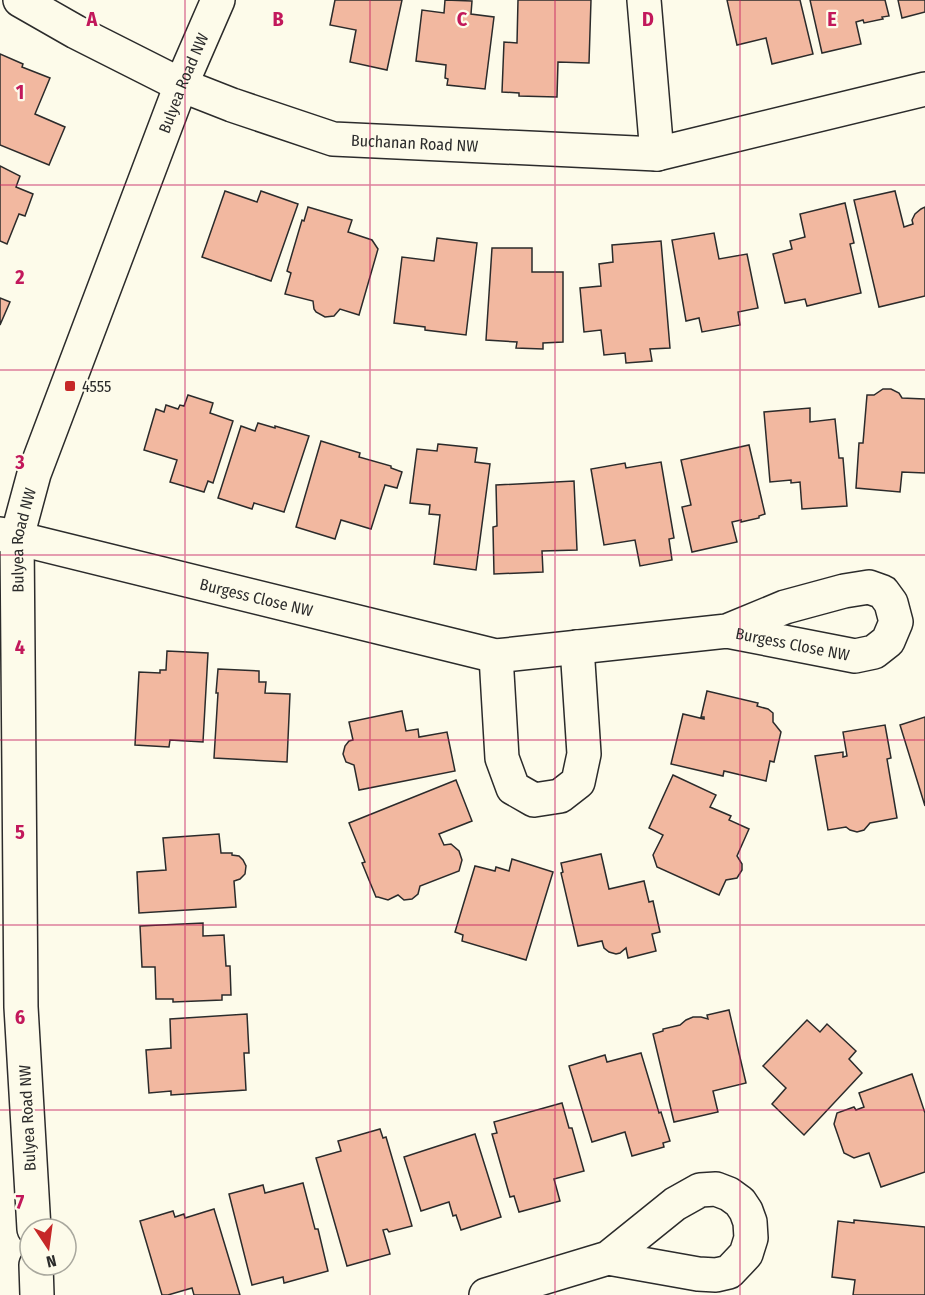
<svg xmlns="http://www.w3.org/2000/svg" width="925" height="1295" font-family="'Fira Sans Condensed',sans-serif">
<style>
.building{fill:#f2b8a0;stroke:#2b2b2b;stroke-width:1.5}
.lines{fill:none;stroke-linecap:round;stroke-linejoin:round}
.minor-casing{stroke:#2b2b2b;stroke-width:36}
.tertiary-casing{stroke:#2b2b2b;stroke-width:36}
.minor{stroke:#fdfbea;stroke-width:33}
.tertiary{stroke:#fdfbea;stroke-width:33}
.grid{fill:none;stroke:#c2185b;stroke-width:1.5;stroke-opacity:0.55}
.poi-dot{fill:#c62828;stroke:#fdfbea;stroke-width:2}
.labels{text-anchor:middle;stroke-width:4.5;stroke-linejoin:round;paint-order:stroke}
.street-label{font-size:16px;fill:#2b2b2b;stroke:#fdfbea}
.poi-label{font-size:16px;fill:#2b2b2b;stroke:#fdfbea;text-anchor:start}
.grid-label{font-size:20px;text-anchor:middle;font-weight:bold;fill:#c2185b;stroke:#fdfbea;stroke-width:4.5;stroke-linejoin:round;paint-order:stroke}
</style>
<rect width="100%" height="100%" fill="#fdfbea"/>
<g class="building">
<path d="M335,0H402L387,70L350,62L356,30L330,25Z"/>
<path d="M445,0L472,1L471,14L494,17L485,89L447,85L448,79L445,78L446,65L416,61L422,10L444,13Z"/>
<path d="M518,0H591L589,63L558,62L557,97L519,96V93L502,92L504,42L517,43Z"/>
<path d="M727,0H800L813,54L772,64L766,38L737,45Z"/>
<path d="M810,0H885L889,16L882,17L883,19L864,23L863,20L856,22L861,44L822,53Z"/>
<path d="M898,0H925V12L902,18Z"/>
<path d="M0,54L23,64L22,67L50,78L35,114L65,127L49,165L0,145Z"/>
<path d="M0,166L20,176L16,187L33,194L25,216L19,214L7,244L0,241Z"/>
<path d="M225,191L257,202L261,191L298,204L271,281L202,257Z"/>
<path d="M895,191L904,227L913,224L912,220L915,214L921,209L925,207V296L879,307L854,200Z"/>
<path d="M845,203L854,243L850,244L861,293L807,306L805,299L785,303L773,254L792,249L790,241L805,237L800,214Z"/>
<path d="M308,207L352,220L348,232L372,240L378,249L359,315L340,309L334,316L325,317L316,312L314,309L313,301L285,294L291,273L287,271L302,220L304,221Z"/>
<path d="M714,233L719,259L747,254L758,308L738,312L740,325L702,332L699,318L686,321L672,240Z"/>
<path d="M437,238L477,243L466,335L425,330V327L394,323L402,257L434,261Z"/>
<path d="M661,241L670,348L650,349L652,361L626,363L625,353L604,355L601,330L584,332L580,288L601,286L599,264L613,262L612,245Z"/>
<path d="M492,248H532V272H563V342L543,343V349L516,348L517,342L486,340Z"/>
<path d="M0,298L10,302L0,325Z"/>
<path d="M883,389H891L899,393L902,398L925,399V473L902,472L900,492L856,488L859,443H863L867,395H874Z"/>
<path d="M188,395L213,403L210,413L233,421L213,483L208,481L204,492L170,482L177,460L144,450L156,409L164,412L166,405L178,409L180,405L184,406Z"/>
<path d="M810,408V422L835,419L839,458H843L847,506L802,509L800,482L791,483V480L770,482L764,412Z"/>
<path d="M258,423L275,428V426L309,436L284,512L254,503L252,509L218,498L241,426L255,431Z"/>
<path d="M321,441L360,453L359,457L391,466V468L402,472L397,488L385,485L371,529L341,520L335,539L296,527Z"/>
<path d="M438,444L477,448L475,462L490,464L476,570L434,564L440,515L429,514L430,505L410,503L417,449L437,451Z"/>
<path d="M749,445L765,514L759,516V518L741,522V520L732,522L737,542L692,552L682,507L691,505L681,460Z"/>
<path d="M661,462L674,538L669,539L672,560L640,566L635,540L604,545L591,469L625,463L626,468Z"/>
<path d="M574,481L577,550L542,551L543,572L494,574L493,527L497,526L496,485Z"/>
<path d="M167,651L208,653L203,742L170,740L169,747L135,745L139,672L160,673V670H166Z"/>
<path d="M218,669L259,671V682H266L265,693L290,694L287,762L214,758L218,693H216Z"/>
<path d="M707,691L758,703L757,706L768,709L773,713V722L781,732L774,762L770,761L766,781L724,771L723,776L671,764L683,714L704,719V717H701Z"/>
<path d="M402,711L406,731L418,729L419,737L447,732L455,771L359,790L354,765L346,762L343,754L345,746L349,741L353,740L349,722Z"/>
<path d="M925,717V806L900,725Z"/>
<path d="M885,725L891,758L887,759L897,818L870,823L864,830L857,832L850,830L846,827L828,830L815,756L843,752V757L847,756L843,732Z"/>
<path d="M673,775L716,795L710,807L731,816L729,820L749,829L737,856L742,864V870L737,878L726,880L719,895L657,867L653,855L663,835L649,828Z"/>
<path d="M456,780L472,821L439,834L444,845L451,844L459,851L462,860L459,871L420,886L418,894L412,899L404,900L398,895L388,900L378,897H376L362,863L365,862L349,823Z"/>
<path d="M219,834L221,853H232V855L239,856L243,860L246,866L245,874L240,879L234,881L236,907L139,913L137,872L166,870L163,838Z"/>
<path d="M601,854L609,889L644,881L649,902L653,901L660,932L652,934L656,951L628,958L626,948L620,953L616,954L609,952L604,948L602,941L578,946L561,873L563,872L561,863Z"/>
<path d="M512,859L553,872L526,960L462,941L463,935L455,932L475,866L495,871L496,867L509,871Z"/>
<path d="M203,923V936L224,935L226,966H230L231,995H222V1000L173,1002V999H156L155,967H142L140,926Z"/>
<path d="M729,1010L746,1083L713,1091L718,1112L674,1122L653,1034L663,1031V1029L680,1025L686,1020L693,1017H701L708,1019L707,1015Z"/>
<path d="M247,1014L249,1053H244L246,1090L171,1095V1091L149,1093L146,1050L171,1048L170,1019Z"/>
<path d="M807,1020L820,1032L827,1024L856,1051L849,1059L862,1073L804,1135L772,1104L786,1088L763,1066Z"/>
<path d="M641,1053L659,1113L661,1112L670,1141L663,1143L664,1147L632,1156L625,1132L592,1142L569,1066L605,1055L607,1062Z"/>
<path d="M912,1074L925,1113V1172L881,1187L869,1153L854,1158L844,1153L834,1124L837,1113L854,1107L856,1110L864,1107L859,1093Z"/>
<path d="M562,1103L569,1128H572L584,1171L554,1179L560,1201L519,1212L514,1196L510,1197L492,1134L497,1133L494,1122Z"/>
<path d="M380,1129L383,1138L386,1137L412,1226L389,1232L387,1229L383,1230L390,1254L347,1266L316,1158L341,1151L338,1141Z"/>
<path d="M475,1134L501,1217L461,1230L456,1215L453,1216L449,1202L421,1211L404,1157Z"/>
<path d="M303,1183L315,1229H318L328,1271L284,1283L283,1277L252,1285L229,1194L263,1185L265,1193Z"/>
<path d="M214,1209L240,1295H194L192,1288L168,1295H162L140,1221L173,1211L175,1217L184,1214L185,1218Z"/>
<path d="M854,1220L925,1227V1295H853L855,1280L832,1277L838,1221L854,1223Z"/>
</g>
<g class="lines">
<g class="minor-casing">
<g id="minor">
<path d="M644,0L657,154"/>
<path id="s1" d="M181,85L232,105L333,139L657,154L925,89"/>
<path id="s2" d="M0,534L496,656L727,631L855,656L874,652L888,641L896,622L891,603L883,592L869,587L844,591L785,607L727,631"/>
<path d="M496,656L502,758L513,788L534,800L560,796L578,782L584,754L577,647"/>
<path d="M486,1295L608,1258L675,1204L700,1190L716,1189L729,1194L740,1202L746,1211L750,1222L751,1238L746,1254L729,1272L716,1275L698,1274L608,1258"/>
</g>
</g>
<g class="tertiary-casing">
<g id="tertiary">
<path d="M20,0L76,32L181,85"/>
<path id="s3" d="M34,1229L21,1007L17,537L34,474L181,85L218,0"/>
<path d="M36,1265L37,1295"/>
</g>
</g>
<use href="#minor" class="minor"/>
<use href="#tertiary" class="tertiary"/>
</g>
<path class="grid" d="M185,0V1295M370,0V1295M555,0V1295M740,0V1295M0,185H925M0,370H925M0,555H925M0,740H925M0,925H925M0,1110H925"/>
<rect class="poi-dot" x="64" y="380" width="12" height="12" rx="3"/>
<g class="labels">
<g class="street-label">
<text dy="6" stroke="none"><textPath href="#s3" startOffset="1176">Bulyea Road NW</textPath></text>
<text dy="6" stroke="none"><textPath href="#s1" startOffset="243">Buchanan Road NW</textPath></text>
<text dy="6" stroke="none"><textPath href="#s3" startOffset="690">Bulyea Road NW</textPath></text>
<text dy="6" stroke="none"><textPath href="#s2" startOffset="264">Burgess Close NW</textPath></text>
<text dy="6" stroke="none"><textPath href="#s2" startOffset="810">Burgess Close NW</textPath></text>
<text transform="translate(27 1118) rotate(-93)" y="6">Bulyea Road NW</text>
</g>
<g class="poi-label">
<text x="82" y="392">4555</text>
</g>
</g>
<g class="grid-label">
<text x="92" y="26">A</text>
<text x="278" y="26">B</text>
<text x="462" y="26">C</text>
<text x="648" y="26">D</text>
<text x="832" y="26">E</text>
<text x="20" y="99">1</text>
<text x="20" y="284">2</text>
<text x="20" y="469">3</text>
<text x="20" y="654">4</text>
<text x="20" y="839">5</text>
<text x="20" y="1024">6</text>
<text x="20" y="1209">7</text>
</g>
<g transform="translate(48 1247) rotate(167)"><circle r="28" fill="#fdfbea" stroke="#a9a89e" stroke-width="1.5"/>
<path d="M0-4.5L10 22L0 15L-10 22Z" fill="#c62828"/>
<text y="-9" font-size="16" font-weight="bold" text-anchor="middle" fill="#2b2b2b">N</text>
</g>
</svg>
